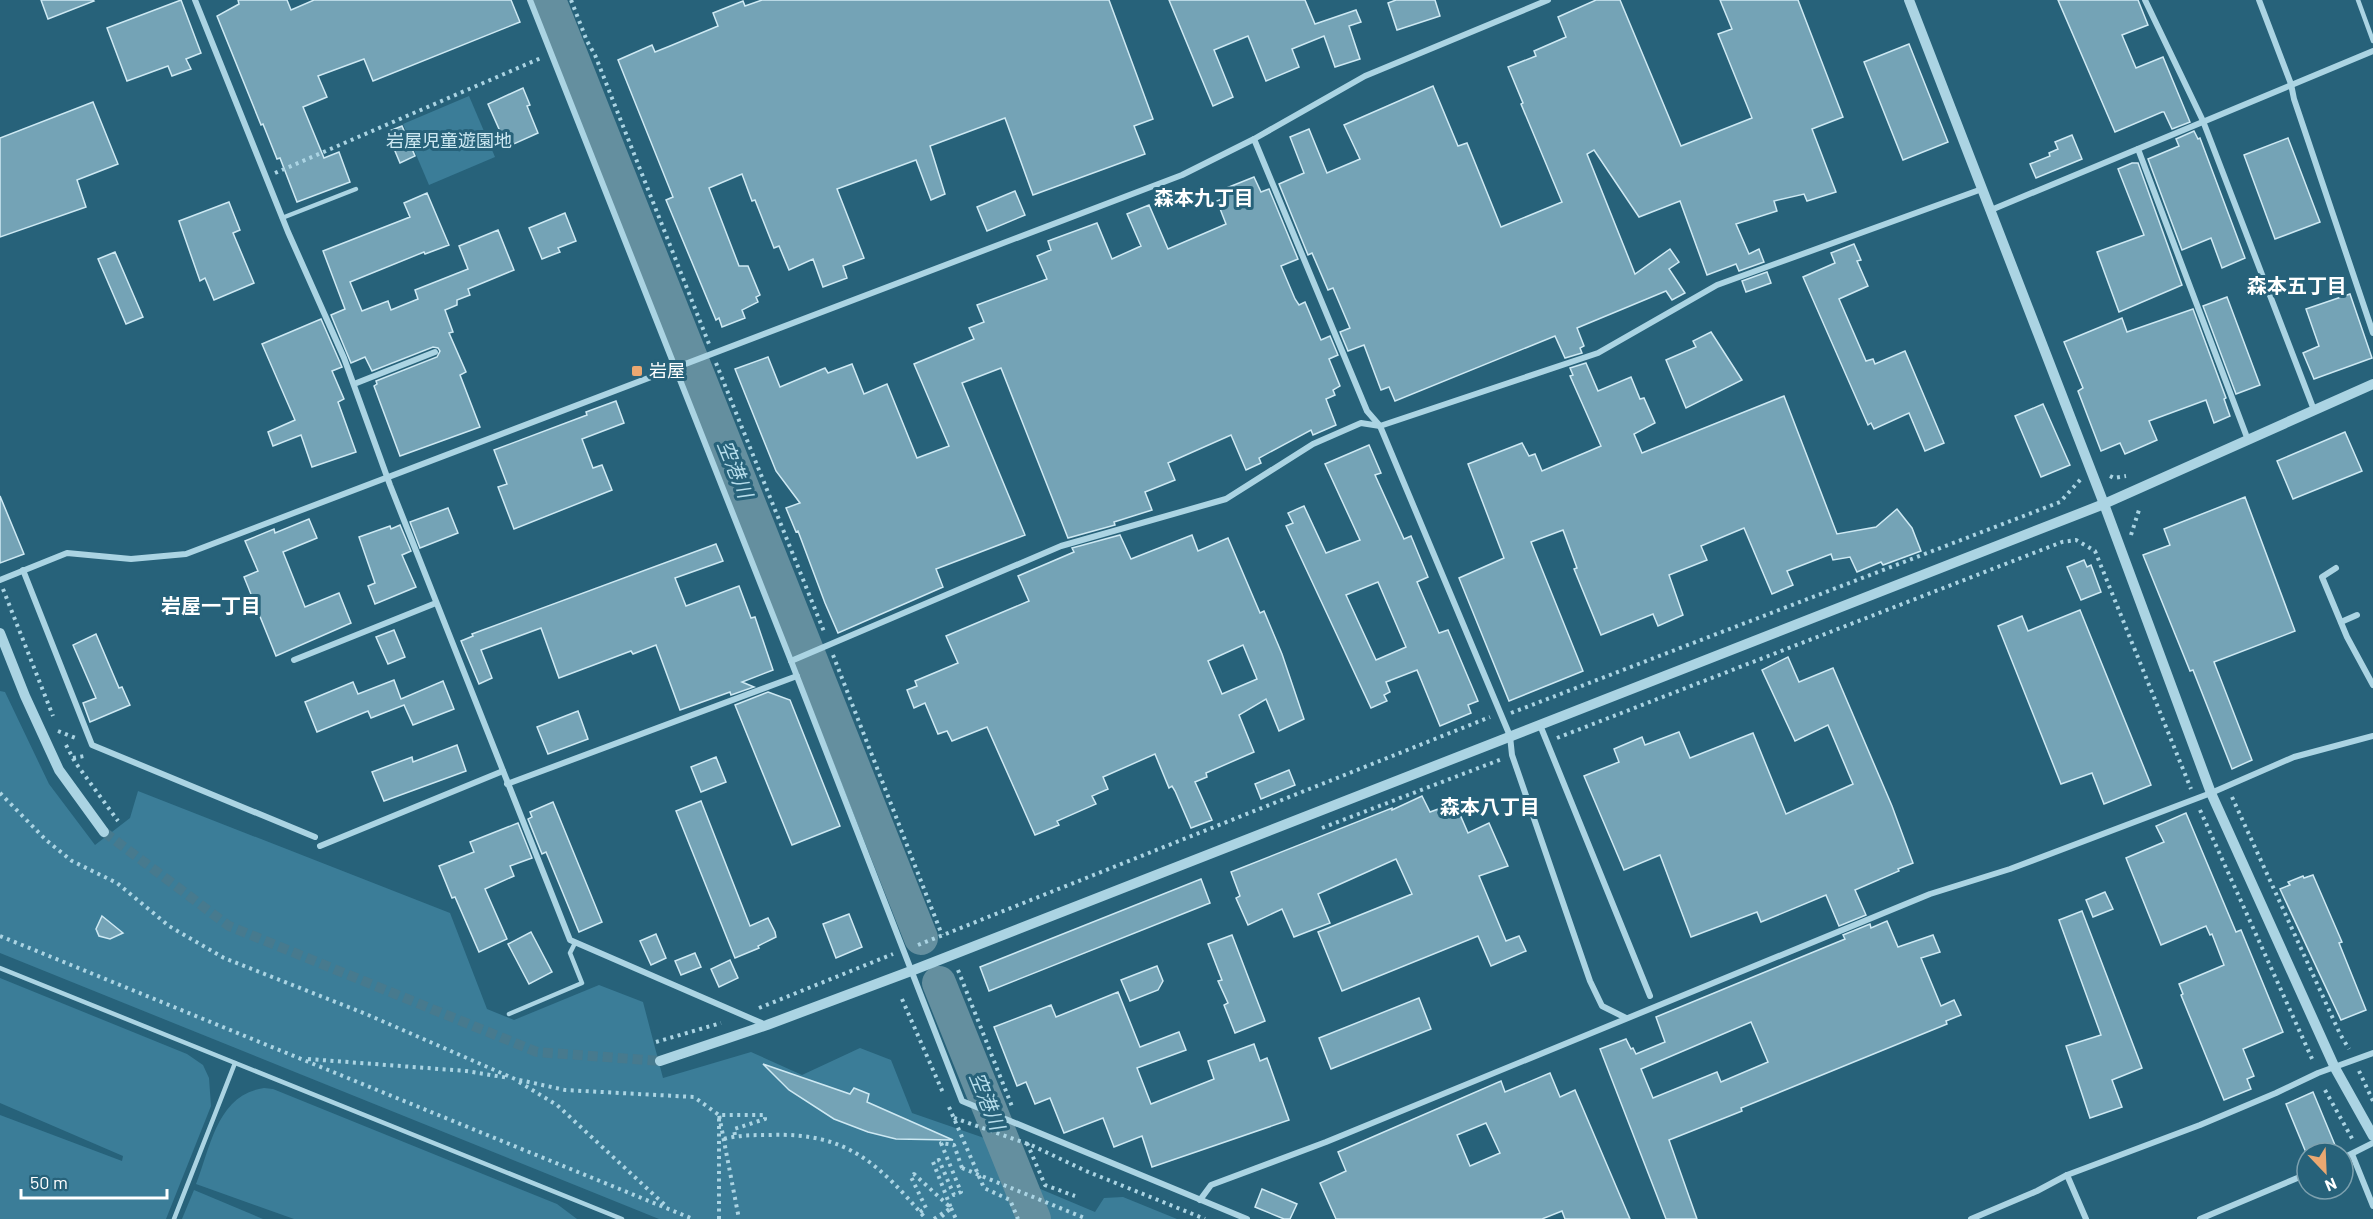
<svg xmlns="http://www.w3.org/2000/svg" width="2373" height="1219" font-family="Barlow,'Noto Sans JP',sans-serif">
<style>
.green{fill:#3b7d98}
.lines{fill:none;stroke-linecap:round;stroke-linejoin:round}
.river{stroke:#648f9f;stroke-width:34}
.building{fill:#74a3b6;stroke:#cee9f3;stroke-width:1.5;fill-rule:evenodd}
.tertiary-tunnel{stroke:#477a8e;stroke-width:10;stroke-dasharray:10 5;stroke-linecap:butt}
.path{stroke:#abd4e3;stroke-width:4;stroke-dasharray:3 4.5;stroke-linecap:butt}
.service{stroke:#abd4e3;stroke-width:4.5}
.minor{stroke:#abd4e3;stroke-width:6}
.tertiary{stroke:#abd4e3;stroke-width:10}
.path-bridge{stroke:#abd4e3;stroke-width:4;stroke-dasharray:3 4.5;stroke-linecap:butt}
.poi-dot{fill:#eba871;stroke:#27627a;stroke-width:2}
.labels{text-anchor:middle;stroke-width:6;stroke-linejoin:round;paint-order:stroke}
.park-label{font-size:18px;fill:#cee9f3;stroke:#27627a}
.poi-label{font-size:18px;fill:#fff;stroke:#27627a;text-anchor:start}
.neighbourhood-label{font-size:20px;font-weight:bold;fill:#fff;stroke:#27627a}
.water-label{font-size:20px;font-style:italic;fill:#b6ddeb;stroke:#27627a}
</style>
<rect width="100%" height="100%" fill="#27627a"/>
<g class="green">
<path d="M469,96L495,157L429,185L403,124Z"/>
<path d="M0,691L5,692L49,784L95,845L130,818L138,791L450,913L487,1009L514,1020L599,985L643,1002L663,1078L751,1052L802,1075L860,1048L891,1060L912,1113L990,1140L1023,1156L1038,1188L1095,1212L1104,1198L1123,1197L1177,1219H659L0,953Z"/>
<path d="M0,978L187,1054L203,1065L209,1078L211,1106L166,1219H0V1115L122,1161L123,1156L0,1103Z"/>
<path d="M264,1088L273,1089L557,1204L577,1219H294L196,1184C211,1146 217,1095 264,1088Z"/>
<path d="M194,1190L263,1219H182Z"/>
</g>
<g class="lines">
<g class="river">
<path d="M549,0L921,938"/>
<path d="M939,983L1034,1219"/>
</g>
</g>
<g class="building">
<path d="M41,0H93L94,1L48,19Z"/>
<path d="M181,0L201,53L186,59L191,69L172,76L168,66L127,81L107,28Z"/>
<path d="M238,0H287L291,10L314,0H511L520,22L373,81L364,59L318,76L327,97L303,107L324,158L339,152L350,182L297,202L280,158L277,159L263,124L261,125L217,16L239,4Z"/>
<path d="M762,0H1109L1153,119L1134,126L1145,154L1033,195L1005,118L930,146L945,194L931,200L916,160L837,189L864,258L843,266L847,278L823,287L813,259L789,270L779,246L774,248L755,200L752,201L742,174L709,188L739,266H748L760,295L756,297L758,302L742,310L745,318L722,327L719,318L716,320L666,200L673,197L618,60L652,45L655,52L670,46L718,26L713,13L743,1L745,6Z"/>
<path d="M1169,0H1305L1315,24L1356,10L1361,22L1349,26L1360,59L1335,67L1324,36L1292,49L1299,67L1266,81L1248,36L1214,50L1233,97L1213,106Z"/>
<path d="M1396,0H1435L1440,16L1397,30L1388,3Z"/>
<path d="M1596,0H1620L1681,146L1752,118L1718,34L1732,29L1720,0H1798L1843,117L1812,129L1836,192L1807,201L1804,194L1774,201L1777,211L1736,224L1749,254L1759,249L1764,262L1739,271L1736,264L1707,275L1680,201L1639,217L1594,150L1587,154L1635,274L1670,249L1679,262L1669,269L1685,293L1672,300L1666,291L1577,328L1584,346L1580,348L1582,353L1565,358L1555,336L1395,401L1389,387L1381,390L1364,345L1348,351L1340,332L1350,328L1333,288L1328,290L1312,253L1308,255L1279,184L1304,173L1290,137L1309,129L1327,173L1360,159L1344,125L1433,86L1458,146L1467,143L1501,227L1562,202L1521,104L1523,103L1508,67L1536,56L1534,51L1566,37L1558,17Z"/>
<path d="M2058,0H2138L2148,25L2122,35L2136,68L2163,57L2190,122L2172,129L2164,112H2162L2115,132Z"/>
<path d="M1909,44L1948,142L1903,160L1864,62Z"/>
<path d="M523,88L530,105L527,106L538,133L507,147L488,104Z"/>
<path d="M93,102L118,164L77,180L86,207L0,237V138Z"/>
<path d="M402,126L415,156L400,163L387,132Z"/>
<path d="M2194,131L2198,139L2200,138L2245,258L2222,268L2211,238L2182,250L2148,159L2179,146L2176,139Z"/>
<path d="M2072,135L2082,159L2036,178L2030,164L2050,156L2049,153L2058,149L2055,142Z"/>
<path d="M2288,138L2320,222L2275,239L2244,155Z"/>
<path d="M2132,163H2138L2182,285L2119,312L2097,252L2144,235L2118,169Z"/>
<path d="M1254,177L1261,192L1269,189L1298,259L1281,266L1295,299L1299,305L1305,302L1321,340L1330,336L1338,355L1329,359L1340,386L1333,390L1335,395L1326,399L1336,425L1313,435L1311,430L1259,458L1261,463L1246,470L1231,435L1168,463L1175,480L1145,492L1152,510L1114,522L1115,525L1068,538L1001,368L962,383L1025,535L936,569L943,587L838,633L825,603L798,531L796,532L786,508L800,503L776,471L735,369L768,357L780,387L825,368L828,373L852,364L864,394L887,384L917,458L949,446L914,364L974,339L969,328L984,322L977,305L1047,279L1037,256L1051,250L1048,241L1097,223L1112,259L1141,246L1127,214L1149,205L1168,249L1226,224L1217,201L1227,197L1224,189Z"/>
<path d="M1015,191L1025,215L987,231L977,207Z"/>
<path d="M427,193L449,245L425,254L424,252L350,282L362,311L388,301L391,310L418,299L415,290L468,269L459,246L498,230L514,270L468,289L470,295L457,300V305L445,310L453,332L449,333L466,372L460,375L480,427L400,456L374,386L377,384L376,381L437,357L440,351L438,348L433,347L372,371L365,357L351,363L331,315L345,309L323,251L410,217L404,203Z"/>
<path d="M229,202L240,230L233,233L254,283L214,300L205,278L200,281L179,221Z"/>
<path d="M565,213L576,241L558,248L560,252L542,259L529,228Z"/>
<path d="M1854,244L1861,260L1857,261L1868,286L1839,299L1866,361L1873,359L1875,364L1905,351L1944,443L1925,451L1909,413L1874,429L1871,423L1868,425L1803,277L1835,263L1831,253Z"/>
<path d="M115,252L143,317L126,324L98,259Z"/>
<path d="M1767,272L1771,283L1746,292L1742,281Z"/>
<path d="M2350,294L2372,358L2314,379L2303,353L2319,346L2306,309Z"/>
<path d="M2227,297L2260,385L2236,394L2203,306Z"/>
<path d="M2193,309L2226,398L2224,399L2230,416L2214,423L2206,400L2149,421L2157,440L2125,454L2120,443L2101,451L2078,391L2083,388L2064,342L2122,318L2127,332Z"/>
<path d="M321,319L342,367L332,371L344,399L338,402L356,452L312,467L301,435L273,446L268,432L295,420L262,344Z"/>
<path d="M1711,332L1742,380L1686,408L1666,360L1696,347L1693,341Z"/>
<path d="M1586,363L1598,391L1631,377L1640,399L1644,398L1655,423L1634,434L1642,453L1784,396L1837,534L1876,527L1897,509L1912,528L1921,551L1883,565L1881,562L1857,572L1850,557L1833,560L1831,554L1787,571L1793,585L1772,594L1744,528L1701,546L1707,560L1669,575L1683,615L1658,626L1653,614L1601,635L1574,569L1577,568L1563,530L1531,542L1583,671L1509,701L1459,578L1504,558L1468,464L1522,443L1529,456L1535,454L1542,471L1601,446L1570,376L1573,375L1570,368Z"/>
<path d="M616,401L624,423L582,439L593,468L602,465L612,490L514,529L498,487L507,484L494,450L587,415L586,412Z"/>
<path d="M2043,404L2070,465L2041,477L2015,416Z"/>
<path d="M2345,432L2362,471L2293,499L2277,461Z"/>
<path d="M1369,445L1381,473L1375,475L1404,539L1411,536L1428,577L1417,582L1439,633L1448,630L1478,701L1468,705L1471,713L1440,726L1417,670L1386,682L1390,692L1384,695L1387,701L1371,708L1286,526L1293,523L1288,513L1304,506L1326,553L1360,540L1325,464ZM1378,582L1406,647L1376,660L1346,595Z"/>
<path d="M0,496L24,554L0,563Z"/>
<path d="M2245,497L2295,631L2214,662L2252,760L2232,769L2193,670L2190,671L2143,555L2170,545L2164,529Z"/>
<path d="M448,508L458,533L420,548L410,522Z"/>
<path d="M309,519L317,538L283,552L305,607L339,593L351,623L276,656L244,577L258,571L245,541L274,529L275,533Z"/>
<path d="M400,525L411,551L402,555L416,587L375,604L368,586L375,583L359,537L390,526L391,529Z"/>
<path d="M1120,535L1131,559L1192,535L1198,551L1228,538L1260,613L1264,611L1282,654L1304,719L1279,731L1266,699L1239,715L1254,752L1206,773L1207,777L1195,782L1212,820L1191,828L1175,791L1172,786L1169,788L1155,754L1103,777L1108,789L1092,796L1096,804L1057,821L1059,825L1035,835L987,727L952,741L947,731L938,734L925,703L914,708L907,690L917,686L915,681L958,663L946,636L1029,601L1018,576L1074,552L1072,548ZM1243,645L1257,679L1222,694L1208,661Z"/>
<path d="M716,544L723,561L675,578L686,606L739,586L751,618L755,617L773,670L742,682L754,687L731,695L730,692L680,710L656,645L633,654L631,651L559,678L541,628L481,650L492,678L479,684L461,641L473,636L472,634Z"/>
<path d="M2084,560L2087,567L2091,565L2101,592L2081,600L2067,567Z"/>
<path d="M2080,610L2151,785L2104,804L2092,773L2061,784L1998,626L2022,616L2028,631Z"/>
<path d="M394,630L405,657L388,664L376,637Z"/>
<path d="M96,634L119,688L122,687L130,705L90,722L83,703L96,698L73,645Z"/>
<path d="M1788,657L1799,682L1833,668L1892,806L1913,863L1898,869L1899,871L1855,890L1866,915L1839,926L1826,895L1761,922L1757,912L1691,937L1660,855L1624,870L1584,776L1619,762L1614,749L1642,737L1645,745L1679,732L1690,758L1753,733L1786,814L1853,784L1828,725L1795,741L1762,670Z"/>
<path d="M394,680L401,699L443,681L454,709L413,725L404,705L371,718L368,711L317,732L305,702L353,682L358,694Z"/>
<path d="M768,692L790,700L840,826L792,845L735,705Z"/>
<path d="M578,711L588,739L548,754L537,727Z"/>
<path d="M457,745L466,771L384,801L372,772L412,757L413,762Z"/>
<path d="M716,757L726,782L701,792L691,767Z"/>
<path d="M1289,770L1295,785L1261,799L1255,784Z"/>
<path d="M1422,796L1430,812L1455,803L1468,833L1489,823L1508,866L1479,876L1506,941L1519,936L1526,951L1491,966L1478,936L1342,991L1318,932L1412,894L1396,859L1318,894L1330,923L1294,937L1282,909L1248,925L1236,898L1240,896L1231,872L1392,808V810Z"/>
<path d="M701,801L750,926L768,918L775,932L776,937L758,946L759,948L735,958L676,811Z"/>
<path d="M553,802L602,922L579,932L546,852L542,854L528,819L532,817L530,812Z"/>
<path d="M2186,813L2236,932L2241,930L2283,1032L2243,1049L2254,1076L2247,1079L2251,1089L2224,1100L2181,995L2183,994L2179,984L2224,965L2212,934L2210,935L2206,926L2161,945L2126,858L2164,842L2156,826Z"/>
<path d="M518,823L532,858L510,866L514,876L485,889L507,939L479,952L455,897L452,898L439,866L474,852L470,842Z"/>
<path d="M2313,875L2342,942L2339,943L2366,1010L2341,1020L2280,889L2290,885L2288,882L2303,876L2304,878Z"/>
<path d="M1201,879L1210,903L989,991L980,967Z"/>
<path d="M2105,892L2113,909L2093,917L2086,900Z"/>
<path d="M2082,911L2142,1068L2112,1080L2122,1107L2090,1118L2066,1046L2101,1035L2059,920Z"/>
<path d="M849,914L862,947L836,958L823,924Z"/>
<path d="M102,916L123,933L110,939L99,936L96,929Z"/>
<path d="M1887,921L1898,947L1933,935L1940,952L1921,958L1941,1006L1954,1000L1961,1015L1946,1021L1947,1024L1741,1108L1742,1111L1669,1140L1697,1219H1666L1600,1049L1626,1039L1631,1049L1633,1048L1636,1054L1665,1042L1656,1017L1845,939L1843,935L1870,924L1871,928ZM1751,1022L1768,1062L1721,1082L1717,1072L1653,1098L1641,1069Z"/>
<path d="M531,932L552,972L529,984L508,944Z"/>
<path d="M656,934L666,958L651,965L640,941Z"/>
<path d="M1232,935L1265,1021L1235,1033L1224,1005L1228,1003L1218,981L1222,980L1208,944Z"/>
<path d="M695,953L701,967L681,975L675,961Z"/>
<path d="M730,960L738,978L719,987L711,969Z"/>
<path d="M1157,966L1163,981L1158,990L1130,1001L1121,980Z"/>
<path d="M1118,992L1140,1047L1179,1032L1186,1050L1137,1068L1151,1104L1214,1079L1208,1061L1254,1044L1260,1061L1267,1058L1289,1120L1152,1167L1142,1136L1114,1147L1103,1118L1064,1133L1050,1098L1035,1104L1026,1082L1017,1086L994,1027L1051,1005L1056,1017Z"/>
<path d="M1419,998L1431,1029L1331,1069L1319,1038Z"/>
<path d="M763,1064L850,1094L854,1088L869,1094L867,1102L953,1140L896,1139L868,1132L834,1119L789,1090Z"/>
<path d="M1550,1073L1560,1097L1575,1090L1630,1219H1565L1562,1211L1542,1219H1336L1320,1183L1346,1171L1338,1152L1501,1081L1505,1092ZM1486,1123L1500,1153L1470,1166L1457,1135Z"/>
<path d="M2313,1092L2335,1145L2316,1153H2307V1155L2286,1104Z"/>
<path d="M1262,1189L1297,1204L1290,1219H1284L1255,1207Z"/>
</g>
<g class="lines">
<path class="tertiary-tunnel" d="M104,832L229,926L537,1052L660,1061"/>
<g class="path">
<path d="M571,0L587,41L595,55L709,344"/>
<path d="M275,173L541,58"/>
<path d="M716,363L825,634"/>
<path d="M2110,476L2114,478L2126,476"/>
<path d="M2131,535L2139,510"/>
<path d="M3,589L53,716"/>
<path d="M833,655L942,935"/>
<path d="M1511,713L2060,502L2081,479"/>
<path d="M58,731L78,739"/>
<path d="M1557,738L2062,542L2076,540L2095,551L2191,789"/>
<path d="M66,745L75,762L118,821"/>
<path d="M73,758L84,756"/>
<path d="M0,793L46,840L72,861L117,883L169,926L224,958L366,1014L515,1079L565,1090L694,1097L719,1115H765V1119L734,1129L735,1136"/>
<path d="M2232,797L2340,1034L2349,1049"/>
<path d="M2200,810L2313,1061"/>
<path d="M1322,828L1502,759"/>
<path d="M0,936L693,1219"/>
<path d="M918,945L1490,717"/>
<path d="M958,970L1013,1109"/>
<path d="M902,999L944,1095"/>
<path d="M759,1008L893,954"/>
<path d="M656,1042L721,1023"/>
<path d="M308,1059L466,1071L509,1078"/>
<path d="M2359,1071L2373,1101"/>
<path d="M519,1082L557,1105L666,1206"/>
<path d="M2325,1090L2354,1142"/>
<path d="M949,1107L984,1188L1010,1200L1018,1219"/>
<path d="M954,1118L1031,1145L1086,1171L1205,1219"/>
<path d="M724,1139C739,1135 754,1135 770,1135C847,1132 879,1164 926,1219"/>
<path d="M1027,1143L1045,1185L1075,1196"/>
<path d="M951,1208L956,1219"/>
<path d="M920,1212L926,1208L911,1177L914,1174L951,1208L933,1162L939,1160L954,1195L961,1192L941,1143L954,1145L962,1168"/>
<path d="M719,1219V1115L739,1219"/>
<path d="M934,1219L951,1208L939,1219"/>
</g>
<g class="service">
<path d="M2358,0L2373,41"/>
<path d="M282,218L356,189"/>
<path d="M0,968L622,1219"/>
<path d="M509,1014L582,983L570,953L575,943"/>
<path d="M174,1219L235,1063"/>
</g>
<g class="minor">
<path d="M195,0L288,232L344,358L390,485L570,940L766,1025"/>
<path d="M530,0L791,661L962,1101L1247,1219"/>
<path d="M2145,0L2203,121L2314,410"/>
<path d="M2259,0L2291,84L2294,99L2373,333"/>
<path d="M1254,139L1367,411L1380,426L1510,736L1512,755L1590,981L1602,1006L1626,1018"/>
<path d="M2138,149L2248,440"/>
<path d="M1991,210L2373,51"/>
<path d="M354,384L435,352"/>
<path d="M2336,568L2322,577L2347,637L2373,685"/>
<path d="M23,570L92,745L315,837"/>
<path d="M0,580L67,553L131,559L186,554L1182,175L1254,139L1365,76L1548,0"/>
<path d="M2341,622L2357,615"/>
<path d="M294,660L436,603"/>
<path d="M791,661L1061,546L1226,499L1313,444L1361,423L1380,426L1598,353L1717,285L1982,189"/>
<path d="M1540,725L1650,996"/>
<path d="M507,784L797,676"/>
<path d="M320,846L503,771"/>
<path d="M2352,1154L2373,1206"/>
<path d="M2343,1158L2373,1143"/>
<path d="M2067,1175L2086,1219"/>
<path d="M1200,1200L1211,1185L1326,1142L1930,894L2010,869L2211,793L2294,757L2373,736"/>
<path d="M1971,1219L2037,1191L2067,1175L2200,1125L2276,1093L2318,1073L2373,1053"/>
<path d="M2200,1219L2307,1174"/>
</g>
<g class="tertiary">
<path d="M1909,0L2104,504L2211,793L2335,1068L2373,1136"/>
<path d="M0,633L25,696L59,770L104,832"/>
<path d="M660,1061L767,1025L911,971L2104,504L2373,384"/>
</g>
<path class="path-bridge" d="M962,1168L1087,1219"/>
</g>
<rect class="poi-dot" x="631" y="365" width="12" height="12" rx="3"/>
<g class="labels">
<g class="park-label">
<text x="449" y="147">岩屋児童遊園地</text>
</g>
<g class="poi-label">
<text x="649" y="377">岩屋</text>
</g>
<g class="neighbourhood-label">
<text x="1204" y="205">森本九丁目</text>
<text x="2297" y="293">森本五丁目</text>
<text x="211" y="613">岩屋一丁目</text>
<text x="1490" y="814">森本八丁目</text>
</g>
<g class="water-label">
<text transform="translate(735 469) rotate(68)" y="7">空港川</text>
<text transform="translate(987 1101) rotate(68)" y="7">空港川</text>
</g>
</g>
<g transform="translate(2325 1171) rotate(157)"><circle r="28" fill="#27627a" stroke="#7da1af" stroke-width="1.5"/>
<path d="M0-4.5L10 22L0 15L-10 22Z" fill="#eba871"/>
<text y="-9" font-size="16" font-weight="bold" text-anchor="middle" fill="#ffffff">N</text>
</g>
<path d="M21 1189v9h146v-9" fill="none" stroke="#ffffff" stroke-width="3"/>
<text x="30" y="1189" font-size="18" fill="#ffffff" stroke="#27627a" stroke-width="4.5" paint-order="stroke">50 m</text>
</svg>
